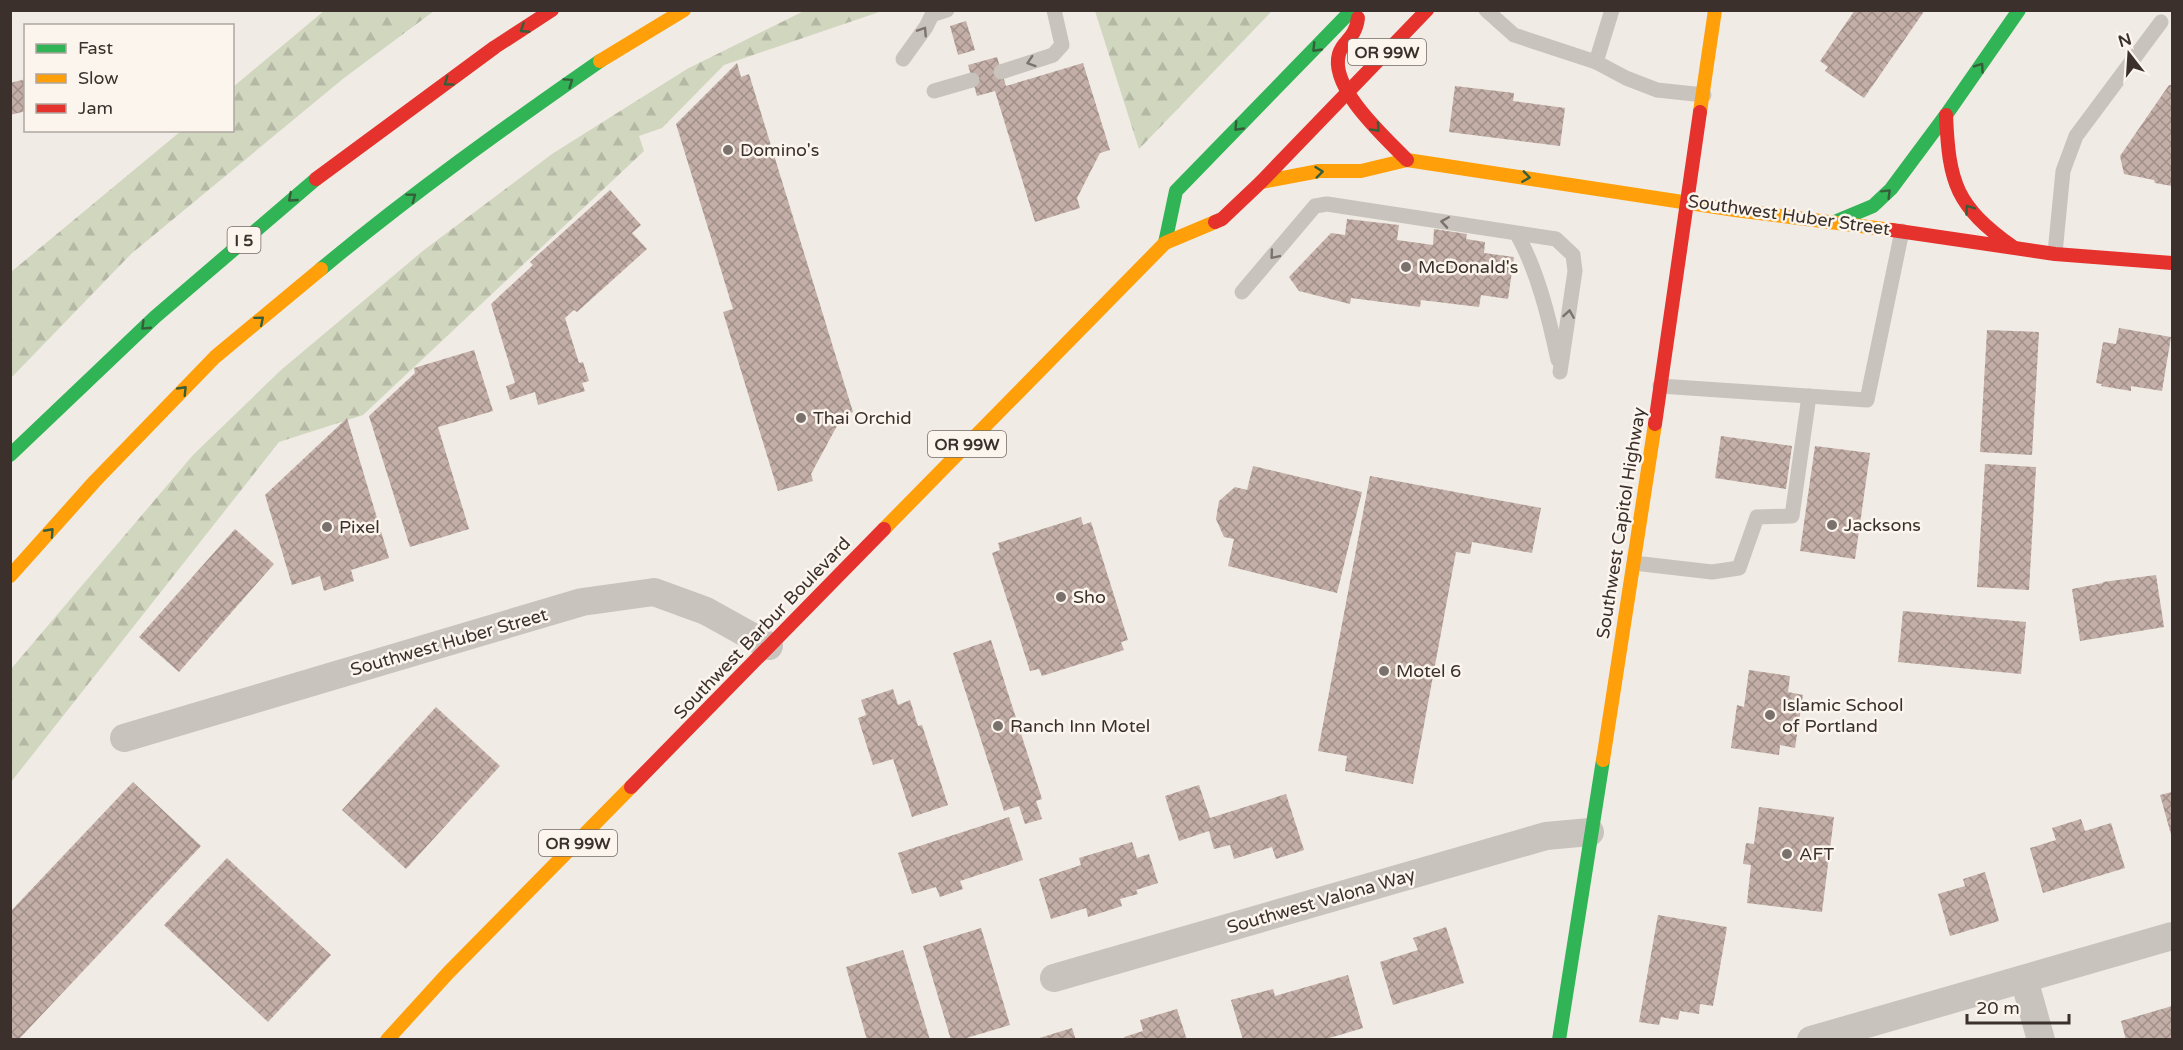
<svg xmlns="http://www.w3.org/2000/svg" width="2183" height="1050" font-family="'Varela Round',sans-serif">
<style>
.forest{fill:url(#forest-firs)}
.building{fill:url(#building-cross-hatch)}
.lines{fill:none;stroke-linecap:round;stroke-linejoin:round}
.lane{stroke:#c9c3be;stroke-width:15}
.street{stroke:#c9c3be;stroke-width:28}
.fast{stroke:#30b455;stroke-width:14}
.slow{stroke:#ff9f0a;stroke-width:14}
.jam{stroke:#e5322d;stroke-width:14}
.oneway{stroke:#375e3a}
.oneway2{stroke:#7b726d}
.poi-dot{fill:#7a716c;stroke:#fbf5ee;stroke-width:2}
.labels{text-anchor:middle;stroke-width:5;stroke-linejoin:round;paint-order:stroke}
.shield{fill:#fbf5ee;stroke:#756b66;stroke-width:1.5}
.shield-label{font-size:16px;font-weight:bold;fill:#3b302b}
.poi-label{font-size:18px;fill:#3b302b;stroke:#fbf5ee;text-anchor:start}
.street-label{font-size:18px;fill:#3b302b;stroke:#fbf5ee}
</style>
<defs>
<pattern id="forest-firs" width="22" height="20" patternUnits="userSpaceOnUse" patternTransform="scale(1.5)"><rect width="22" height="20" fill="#d1d6bf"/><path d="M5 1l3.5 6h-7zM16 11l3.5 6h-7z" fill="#b4b8a4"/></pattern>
<pattern id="building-cross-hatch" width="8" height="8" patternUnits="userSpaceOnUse" patternTransform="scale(1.5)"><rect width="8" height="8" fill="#c3afa7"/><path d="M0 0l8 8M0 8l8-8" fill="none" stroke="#a08f88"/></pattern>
</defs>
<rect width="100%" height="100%" fill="#f0ebe5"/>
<g class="forest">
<path d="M325,10L434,11L344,78L131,254L11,378V272L181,131L232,130L233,87Z"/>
<path d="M804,11H882L724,65L662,128L639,136L644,151L363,415L279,442L11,782V669L193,455L281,370L424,250L552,154L687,69Z"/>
<path d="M1095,11V10L1272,11L1139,149Z"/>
</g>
<g class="building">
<path d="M1855,10H1925L1864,98L1825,71L1828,67L1820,61Z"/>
<path d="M966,21L975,50L958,55L950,26Z"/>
<path d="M997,57L1006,86L1083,63L1110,150L1100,153L1077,198L1080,208L1035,222L995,91L977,96L968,65Z"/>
<path d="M737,63L741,77L749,74L853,412L845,415L847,422L838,424L811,474L813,481L778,491L723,312L733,309L676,124Z"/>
<path d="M26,79V111L10,115V83Z"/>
<path d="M2169,85H2172V186L2155,183L2154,180L2124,174L2120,156Z"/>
<path d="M1455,86L1514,93L1513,101L1565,108L1560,146L1449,132Z"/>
<path d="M610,190L641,225L632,233L647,249L577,312L574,310L565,318L579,363L583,362L589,381L582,383L585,391L538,405L535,392L510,400L506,386L515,383L491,304L533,265L530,262Z"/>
<path d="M1347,219L1399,225L1397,240L1433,245L1434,229L1467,234L1466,239L1485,242L1484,253L1514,257L1508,299L1481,295L1479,307L1421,300L1420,307L1351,298L1350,304L1299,291L1289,277L1331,233L1345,235Z"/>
<path d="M2119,328L2171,337L2162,391L2131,386V391L2101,386L2102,384L2096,383L2103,342L2116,344Z"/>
<path d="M1987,330L2039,332L2032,455L1980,452Z"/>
<path d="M474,350L493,411L438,427L469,529L410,547L369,416L415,373L414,368Z"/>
<path d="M347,418L389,558L351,570L354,581L324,591L320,576L292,585L265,495Z"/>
<path d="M1721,436L1792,446L1786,489L1715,478Z"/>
<path d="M1815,446L1870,453L1855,559L1800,551Z"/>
<path d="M1985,464L2036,467L2029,590L1977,587Z"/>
<path d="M1253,466L1362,492L1337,593L1228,566L1234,539L1224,537L1216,519L1219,501L1235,487L1247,490Z"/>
<path d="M1370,476L1541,508L1532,553L1472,542L1470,554L1456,552L1413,784L1345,771L1347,756L1318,751Z"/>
<path d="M1081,517L1083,525L1091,522L1128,640L1121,642L1124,650L1042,676L1039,669L1030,671L992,553L1000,550L998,543Z"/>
<path d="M235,529L274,564L179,672L139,637Z"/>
<path d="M2156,575L2164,627L2080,641L2072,589L2103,583V582Z"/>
<path d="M1903,611L2026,622L2021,674L1898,662Z"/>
<path d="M991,640L1042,799L1036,801L1042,819L1025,824L1019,806L1004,811L953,653Z"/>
<path d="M1749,670L1790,676L1788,692L1803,695L1795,748L1780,745L1779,755L1731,748L1737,705L1744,707Z"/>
<path d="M893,689L898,705L910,700L918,726L922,725L948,805L912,817L893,759L873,765L858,718L866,715L861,700Z"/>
<path d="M436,707L500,766L406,869L342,810Z"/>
<path d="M133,782L201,846L18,1040H10V912Z"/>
<path d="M1199,785L1210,818L1286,794L1304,850L1276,859L1272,847L1234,859L1230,845L1214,849L1209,831L1179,841L1165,796Z"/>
<path d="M2172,792V838L2160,795Z"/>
<path d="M1759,807L1834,817L1822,912L1747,903L1751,865L1743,864L1746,843L1754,844Z"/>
<path d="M1009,817L1023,860L960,881L963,889L940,897L936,887L912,894L898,853Z"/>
<path d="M2081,819L2085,831L2111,823L2125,868L2043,893L2030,848L2056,840L2052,828Z"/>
<path d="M1132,842L1137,858L1149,854L1158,883L1136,890L1138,894L1120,899L1122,906L1088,917L1086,908L1051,919L1039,879L1081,865L1079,858Z"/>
<path d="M227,858L331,955L268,1022L164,925Z"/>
<path d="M1985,872L1999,921L1950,936L1938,894L1965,886L1963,879Z"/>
<path d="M1658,915L1727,927L1713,1006L1700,1004L1699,1014L1680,1011L1678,1020L1661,1017L1659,1025L1639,1022Z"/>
<path d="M1446,927L1464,983L1393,1005L1380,962L1418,950L1413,938Z"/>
<path d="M981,928L1010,1025L960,1040H951L923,946Z"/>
<path d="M903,950L930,1040H867L846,967Z"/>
<path d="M1348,975L1363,1028L1323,1040H1243L1231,1000L1273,989L1275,996Z"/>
<path d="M2172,1006V1040H2126L2121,1021Z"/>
<path d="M1177,1009L1187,1040H1125L1124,1037L1143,1031L1140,1020Z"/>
<path d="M1072,1028L1076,1040H1036V1039Z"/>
</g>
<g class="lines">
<g class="lane">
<path d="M1486,10L1514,35L1596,62L1626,78L1657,90L1704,95"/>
<path d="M903,59L926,27L932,15L947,10"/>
<path d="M1596,62L1612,10"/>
<path d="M1001,72L1053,55L1062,45L1054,10"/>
<path d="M934,91L972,80"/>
<path d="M1517,234C1538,272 1549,318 1558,360"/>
<path d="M2055,253L2063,171L2076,136L2161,22"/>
<path d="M1242,292L1315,206L1327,204L1556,239L1573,255L1575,271L1560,372"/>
<path d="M1660,386L1867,400L1902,231"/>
<path d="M1634,563L1712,572L1739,568L1757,517L1792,516L1809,396"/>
</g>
<g class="street">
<path d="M124,738L582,602L654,592L706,611L769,646"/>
<path d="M1054,978L1546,836L1590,832"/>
<path d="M2024,979L2041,1040"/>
<path d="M1811,1040L2172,936"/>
</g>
<g class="fast">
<path d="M1837,221L1873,206L1891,189L1946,115L2019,10"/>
<path d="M1165,243L1176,191L1352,10"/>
<path d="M321,269C410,195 505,127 600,61"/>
<path d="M10,455L155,317L316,179"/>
<path d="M1559,1040L1603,760"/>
</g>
<g class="slow">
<path d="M600,61L684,10"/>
<path d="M1700,112L1715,10"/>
<path d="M1407,160L1735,210L1892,230"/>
<path d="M1261,182L1319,171H1361L1407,160"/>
<path d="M884,529L1165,243L1215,222"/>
<path d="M10,576L95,481L215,357L321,269"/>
<path d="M1603,760L1655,424"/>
<path d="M387,1040L448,973L631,787"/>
</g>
<g class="jam">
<path d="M1358,18C1355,40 1343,40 1339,54C1329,88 1386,138 1407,160"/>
<path d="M1946,115C1949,184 1956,206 2013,247"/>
<path d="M316,179L495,47L552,10"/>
<path d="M1215,222L1222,219L1261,182L1427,10"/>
<path d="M1892,230L2055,254L2172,263"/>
<path d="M1655,424L1700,112"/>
<path d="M631,787L884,529"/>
</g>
</g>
<defs><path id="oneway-chevron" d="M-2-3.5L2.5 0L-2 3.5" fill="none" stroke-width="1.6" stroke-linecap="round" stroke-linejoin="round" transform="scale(1.5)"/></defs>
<g class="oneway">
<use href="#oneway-chevron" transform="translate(524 29) rotate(147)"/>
<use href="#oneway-chevron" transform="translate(1316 48) rotate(134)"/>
<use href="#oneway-chevron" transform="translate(1980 67) rotate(-55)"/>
<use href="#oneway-chevron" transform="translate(448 82) rotate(144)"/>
<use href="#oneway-chevron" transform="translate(569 82) rotate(-34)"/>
<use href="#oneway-chevron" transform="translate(1238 127) rotate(134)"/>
<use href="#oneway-chevron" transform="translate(1376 128) rotate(47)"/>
<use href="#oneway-chevron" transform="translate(1319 172) rotate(-6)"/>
<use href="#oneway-chevron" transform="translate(1526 177) rotate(8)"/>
<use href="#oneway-chevron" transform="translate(1887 193) rotate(-45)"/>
<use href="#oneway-chevron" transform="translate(412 197) rotate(-37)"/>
<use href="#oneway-chevron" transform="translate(292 198) rotate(139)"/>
<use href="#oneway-chevron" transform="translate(1969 209) rotate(-126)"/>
<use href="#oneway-chevron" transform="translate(260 320) rotate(-40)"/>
<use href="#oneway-chevron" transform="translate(145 326) rotate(136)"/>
<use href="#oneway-chevron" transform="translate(183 390) rotate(-46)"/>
<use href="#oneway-chevron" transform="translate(50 532) rotate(-48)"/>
</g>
<g class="oneway2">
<use href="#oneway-chevron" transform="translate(923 31) rotate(-57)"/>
<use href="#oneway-chevron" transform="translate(1031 62) rotate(162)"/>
<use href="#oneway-chevron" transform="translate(1445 222) rotate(-171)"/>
<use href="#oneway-chevron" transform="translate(1274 255) rotate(130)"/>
<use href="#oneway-chevron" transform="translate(1569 314) rotate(-81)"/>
</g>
<g class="poi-dot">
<circle cx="728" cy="150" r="6"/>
<circle cx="1406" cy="267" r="6"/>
<circle cx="801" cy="418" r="6"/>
<circle cx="1832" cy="525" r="6"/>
<circle cx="327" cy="527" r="6"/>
<circle cx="1061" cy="597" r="6"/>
<circle cx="1384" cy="671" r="6"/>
<circle cx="1770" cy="715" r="6"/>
<circle cx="998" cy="726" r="6"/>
<circle cx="1787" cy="854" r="6"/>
</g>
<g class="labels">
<g class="shield">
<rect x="1348" y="39" width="78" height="26" rx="4.5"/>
<rect x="227.5" y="227" width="33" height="26" rx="4.5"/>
<rect x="928" y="431" width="78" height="26" rx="4.5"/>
<rect x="539" y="830" width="78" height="26" rx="4.5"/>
</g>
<g class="shield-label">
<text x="1387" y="58">OR 99W</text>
<text x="244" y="246">I 5</text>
<text x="967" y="450">OR 99W</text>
<text x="578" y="849">OR 99W</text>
</g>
<g class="poi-label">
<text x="740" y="156">Domino's</text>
<text x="1418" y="273">McDonald's</text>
<text x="813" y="424">Thai Orchid</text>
<text x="1844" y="531">Jacksons</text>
<text x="339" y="533">Pixel</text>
<text x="1073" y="603">Sho</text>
<text x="1396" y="677">Motel 6</text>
<text x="1782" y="711">Islamic School<tspan x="1782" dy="21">of Portland</tspan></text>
<text x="1010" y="732">Ranch Inn Motel</text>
<text x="1799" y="860">AFT</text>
</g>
<g class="street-label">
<text transform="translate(1789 215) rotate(8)" y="6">Southwest Huber Street</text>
<text transform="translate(1621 523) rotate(-81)" y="6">Southwest Capitol Highway</text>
<text transform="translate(762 628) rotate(-46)" y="6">Southwest Barbur Boulevard</text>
<text transform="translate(449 642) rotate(-16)" y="6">Southwest Huber Street</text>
<text transform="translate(1321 901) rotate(-16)" y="6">Southwest Valona Way</text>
</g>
</g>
<rect width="2183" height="1050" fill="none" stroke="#3b302b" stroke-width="24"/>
<rect x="24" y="24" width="210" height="108" fill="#fbf5ee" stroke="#aea6a0" stroke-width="1.5"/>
<rect x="36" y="44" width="30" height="9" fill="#30b455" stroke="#aea6a0" stroke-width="1.5"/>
<text x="78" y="54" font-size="18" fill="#3b302b">Fast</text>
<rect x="36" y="74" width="30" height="9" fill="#ff9f0a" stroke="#aea6a0" stroke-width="1.5"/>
<text x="78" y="84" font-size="18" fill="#3b302b">Slow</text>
<rect x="36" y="104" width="30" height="9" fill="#e5322d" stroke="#aea6a0" stroke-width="1.5"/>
<text x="78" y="114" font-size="18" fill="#3b302b">Jam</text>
<g transform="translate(2129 54) rotate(343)" stroke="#fbf5ee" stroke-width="4.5" paint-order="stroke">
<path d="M0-4.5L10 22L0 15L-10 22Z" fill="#3b302b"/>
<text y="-9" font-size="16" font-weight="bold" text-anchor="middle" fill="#3b302b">N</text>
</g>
<path d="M1967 1014v9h102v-9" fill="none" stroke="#3b302b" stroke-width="3"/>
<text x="1976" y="1014" font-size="18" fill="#3b302b" stroke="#fbf5ee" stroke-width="4.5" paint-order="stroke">20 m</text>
</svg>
